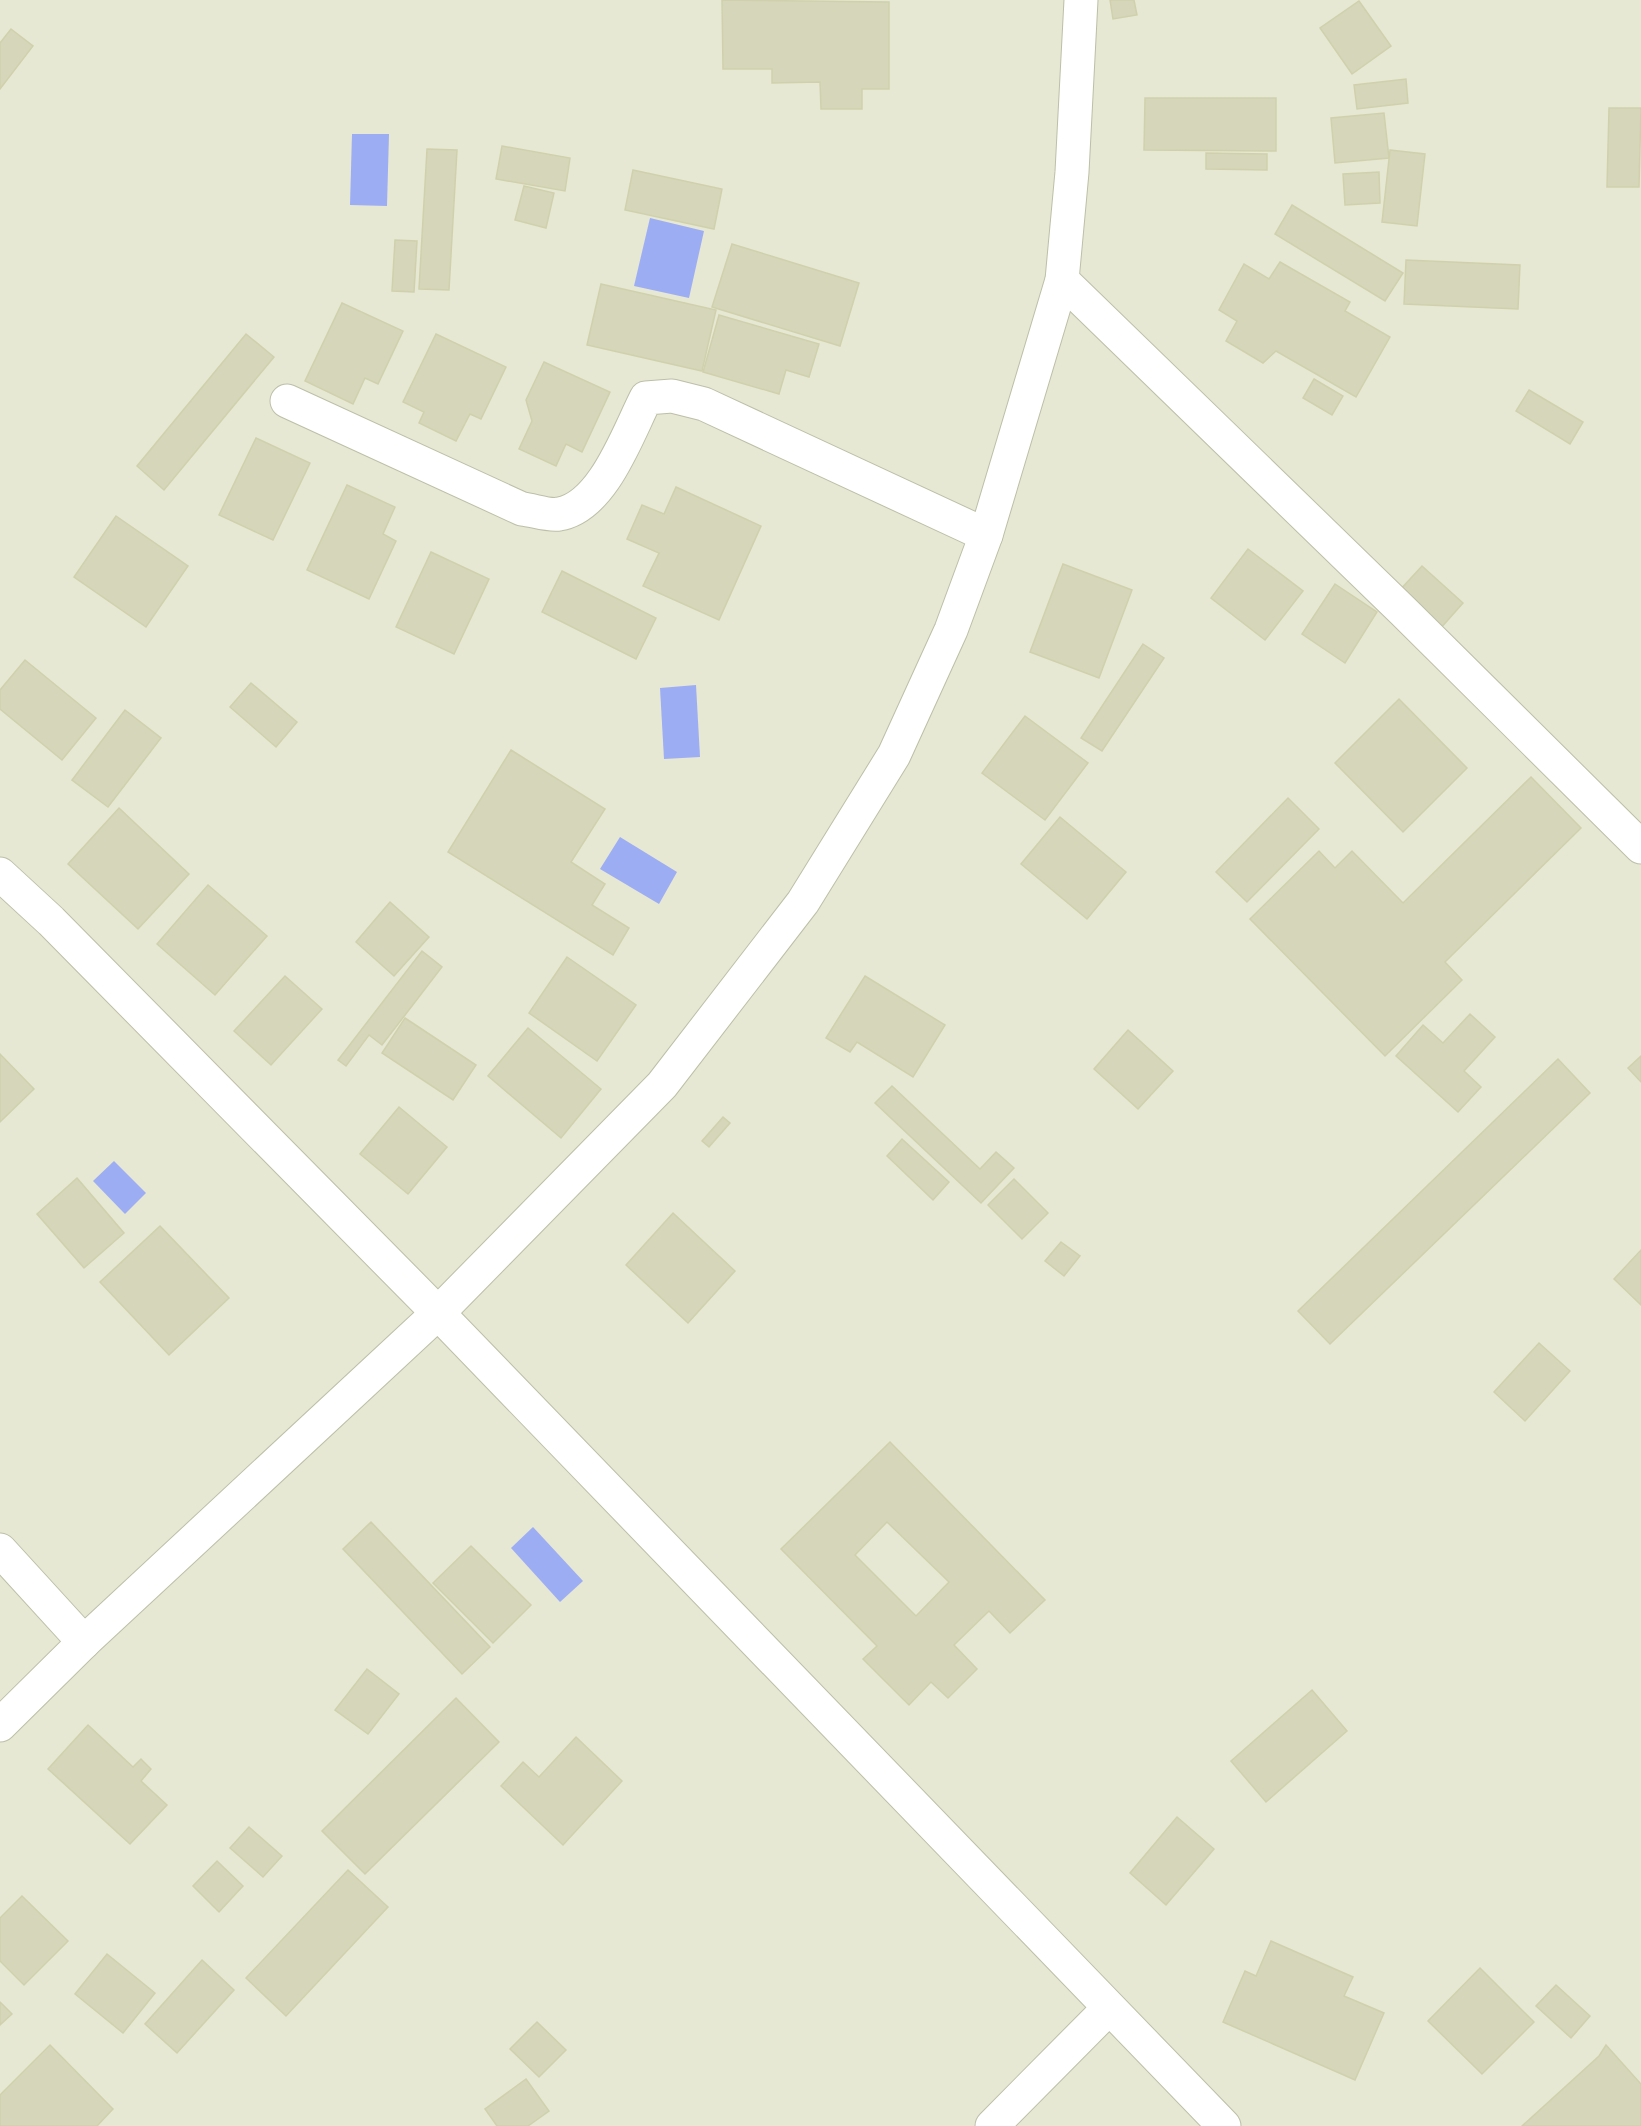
<svg xmlns="http://www.w3.org/2000/svg" width="1641" height="2126" font-family="'Varela Round',sans-serif">
<style>
.residential{fill:#e6e8d3}
.water{fill:#9dadf4}
.building{fill:#d5d6ba;stroke:#d0d1ac;stroke-width:1.5;fill-rule:evenodd}
.lines{fill:none;stroke-linecap:round;stroke-linejoin:round}
.minor-casing{stroke:#bdbfa7;stroke-width:35}
.minor{stroke:#fff;stroke-width:33}
</style>
<rect width="100%" height="100%" fill="#f2f3e5"/>
<rect class="residential" x="0" y="0" width="1641" height="2126"/>
<g class="water">
<path d="M352,134H389L387,206L350,205Z"/>
<path d="M650,218L704,231L689,298L634,286Z"/>
<path d="M696,685L700,757L664,759L660,688Z"/>
<path d="M620,837L677,872L659,904L600,869Z"/>
<path d="M114,1161L146,1193L125,1214L93,1181Z"/>
<path d="M533,1527L583,1581L560,1602L511,1548Z"/>
</g>
<g class="building">
<path d="M722,0L889,2V89H862V109H821L820,82L772,83V69H723Z"/>
<path d="M1110,0H1134L1137,15L1113,19Z"/>
<path d="M1359,1L1391,46L1352,74L1320,28Z"/>
<path d="M11,29L33,46L0,89V43Z"/>
<path d="M1406,79L1408,103L1357,109L1354,85Z"/>
<path d="M1145,98H1276V151L1144,150Z"/>
<path d="M1609,108H1641L1639,187H1607Z"/>
<path d="M1384,113L1389,158L1335,163L1331,118Z"/>
<path d="M502,146L570,158L565,191L496,179Z"/>
<path d="M427,149L457,150L449,290L419,289Z"/>
<path d="M1390,150L1425,154L1417,226L1382,222Z"/>
<path d="M1206,153L1267,154V170L1206,169Z"/>
<path d="M633,170L722,189L714,229L625,210Z"/>
<path d="M1379,172L1380,203L1345,205L1343,174Z"/>
<path d="M524,186L554,193L546,228L515,220Z"/>
<path d="M1292,205L1403,273L1385,301L1275,234Z"/>
<path d="M395,240L417,241L414,292L392,291Z"/>
<path d="M732,244L859,283L840,346L712,307Z"/>
<path d="M1406,260L1520,265L1518,309L1404,304Z"/>
<path d="M1280,262L1350,302L1345,311L1390,337L1356,397L1276,351L1263,363L1226,341L1237,321L1219,310L1244,264L1269,279Z"/>
<path d="M601,284L716,310L702,371L587,345Z"/>
<path d="M342,303L403,331L378,384L365,378L353,404L305,381Z"/>
<path d="M719,315L819,344L809,377L786,370L779,394L703,372Z"/>
<path d="M246,334L274,357L164,490L137,466Z"/>
<path d="M436,334L506,367L481,419L470,414L456,441L419,423L424,412L403,402Z"/>
<path d="M544,362L610,392L582,452L566,444L556,466L519,449L532,421L526,400Z"/>
<path d="M1314,379L1343,396L1332,415L1303,398Z"/>
<path d="M1529,390L1583,422L1570,444L1516,411Z"/>
<path d="M256,438L310,463L273,540L219,515Z"/>
<path d="M347,485L395,507L383,534L396,541L369,599L307,570Z"/>
<path d="M676,487L761,526L719,620L643,586L659,553L627,539L642,505L664,514Z"/>
<path d="M116,516L188,566L146,627L74,577Z"/>
<path d="M1248,549L1303,591L1265,640L1211,598Z"/>
<path d="M431,552L489,579L454,654L396,627Z"/>
<path d="M1063,564L1132,590L1099,678L1030,652Z"/>
<path d="M1422,566L1463,603L1440,629L1399,591Z"/>
<path d="M562,571L656,618L636,659L542,612Z"/>
<path d="M1335,584L1377,612L1345,663L1302,634Z"/>
<path d="M1143,644L1164,658L1102,751L1081,738Z"/>
<path d="M25,660L96,718L62,760L0,709V690Z"/>
<path d="M251,683L297,722L276,747L230,707Z"/>
<path d="M1399,699L1467,768L1403,832L1335,763Z"/>
<path d="M125,710L161,738L108,807L72,780Z"/>
<path d="M1025,716L1088,763L1045,820L982,773Z"/>
<path d="M511,750L605,809L571,862L605,884L592,905L629,928L613,955L448,852Z"/>
<path d="M1531,777L1581,828L1445,962L1462,980L1385,1056L1250,919L1319,851L1335,868L1352,851L1403,903Z"/>
<path d="M1288,798L1319,829L1247,902L1216,872Z"/>
<path d="M119,808L189,874L138,929L68,864Z"/>
<path d="M1060,817L1126,872L1087,919L1021,864Z"/>
<path d="M208,885L267,936L215,995L157,944Z"/>
<path d="M390,902L429,937L394,976L356,942Z"/>
<path d="M422,951L442,967L382,1045L369,1035L346,1066L338,1060Z"/>
<path d="M567,957L636,1005L597,1061L529,1013Z"/>
<path d="M285,976L322,1009L271,1065L234,1031Z"/>
<path d="M865,976L945,1025L913,1077L857,1042L850,1052L826,1038Z"/>
<path d="M1470,1014L1495,1037L1464,1071L1481,1087L1458,1112L1396,1056L1423,1025L1443,1043Z"/>
<path d="M405,1018L476,1065L453,1100L382,1053Z"/>
<path d="M528,1028L601,1089L561,1138L488,1076Z"/>
<path d="M1128,1030L1173,1071L1138,1109L1094,1069Z"/>
<path d="M0,1054L34,1089L0,1122Z"/>
<path d="M1641,1056V1082L1628,1068Z"/>
<path d="M1558,1059L1590,1093L1330,1344L1298,1311Z"/>
<path d="M892,1086L980,1169L996,1152L1014,1168L981,1203L875,1103Z"/>
<path d="M399,1107L447,1147L408,1194L360,1154Z"/>
<path d="M723,1117L730,1123L709,1147L702,1141Z"/>
<path d="M902,1139L949,1182L933,1200L887,1156Z"/>
<path d="M77,1178L124,1233L84,1268L37,1214Z"/>
<path d="M1014,1179L1048,1213L1022,1239L988,1205Z"/>
<path d="M673,1213L735,1271L688,1323L626,1265Z"/>
<path d="M160,1226L229,1298L169,1355L100,1282Z"/>
<path d="M1061,1242L1080,1256L1064,1276L1045,1261Z"/>
<path d="M1641,1250V1305L1614,1279Z"/>
<path d="M1539,1343L1570,1371L1525,1421L1494,1392Z"/>
<path d="M890,1442L1045,1600L1010,1633L989,1611L954,1645L977,1669L948,1698L931,1682L909,1705L863,1659L877,1646L781,1549ZM887,1522L949,1582L916,1616L855,1555Z"/>
<path d="M371,1522L490,1647L462,1674L343,1549Z"/>
<path d="M471,1546L531,1605L493,1643L433,1583Z"/>
<path d="M367,1669L399,1694L368,1734L335,1710Z"/>
<path d="M1312,1690L1347,1731L1266,1802L1231,1761Z"/>
<path d="M456,1698L499,1742L365,1874L322,1831Z"/>
<path d="M88,1725L133,1767L141,1759L151,1769L141,1781L167,1805L130,1844L48,1769Z"/>
<path d="M576,1737L622,1781L563,1845L501,1786L523,1762L539,1777Z"/>
<path d="M1177,1817L1214,1849L1166,1905L1130,1873Z"/>
<path d="M249,1827L282,1856L263,1877L230,1848Z"/>
<path d="M217,1861L243,1886L219,1912L193,1886Z"/>
<path d="M348,1870L388,1907L286,2016L246,1978Z"/>
<path d="M22,1896L68,1941L24,1985L0,1961V1918Z"/>
<path d="M1271,1941L1353,1977L1344,1996L1384,2013L1355,2080L1223,2022L1245,1971L1256,1976Z"/>
<path d="M107,1954L155,1993L123,2033L75,1994Z"/>
<path d="M202,1960L234,1990L177,2053L145,2024Z"/>
<path d="M1480,1968L1534,2022L1482,2074L1428,2021Z"/>
<path d="M1556,1985L1590,2016L1571,2038L1536,2006Z"/>
<path d="M0,2002L12,2014L0,2025Z"/>
<path d="M537,2022L566,2050L539,2077L510,2049Z"/>
<path d="M50,2045L113,2109L97,2126H0V2095Z"/>
<path d="M1606,2045L1641,2084V2126H1522L1599,2056Z"/>
<path d="M526,2079L549,2111L528,2126H497L485,2109Z"/>
</g>
<g class="lines">
<g class="minor-casing">
<g id="minor">
<path d="M1062,280L1404,612L1641,847"/>
<path d="M287,401L522,509C533,510 549,516 559,514C603,507 628,433 646,398L672,396L704,404L986,535"/>
<path d="M0,874L51,921L438,1313L1224,2126"/>
<path d="M0,1550L84,1642"/>
<path d="M0,1725L84,1642L438,1313L662,1085L803,902L894,755L951,630L986,535L1062,280L1072,172L1081,0"/>
<path d="M992,2126L1109,2008"/>
</g>
</g>
<use href="#minor" class="minor"/>
</g>
</svg>
